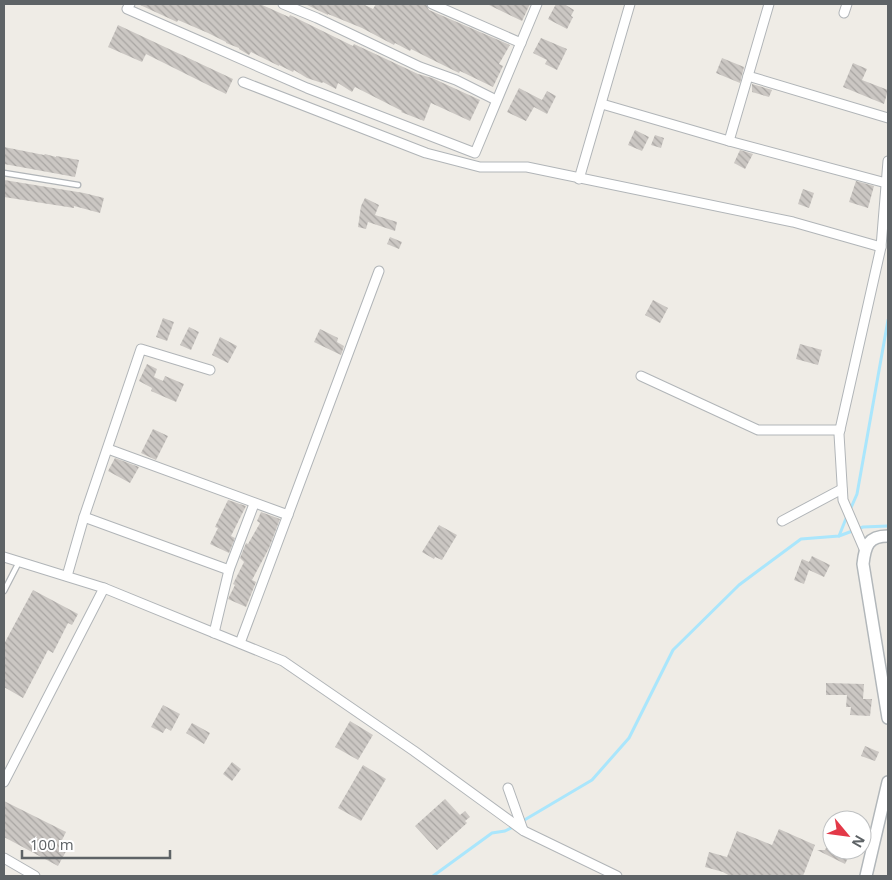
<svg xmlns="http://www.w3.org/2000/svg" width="892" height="880" font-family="'Open Sans',sans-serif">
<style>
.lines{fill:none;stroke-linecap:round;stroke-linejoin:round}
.stream{stroke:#aae6fc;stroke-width:3}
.building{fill:url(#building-back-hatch)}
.lane-casing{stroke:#b1b5b8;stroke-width:7}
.street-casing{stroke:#b1b5b8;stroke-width:11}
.secondary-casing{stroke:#b2b7ba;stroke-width:14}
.lane{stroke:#fff;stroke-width:4.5}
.street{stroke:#fff;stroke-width:9}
.secondary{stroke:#fff;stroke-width:11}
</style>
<defs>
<pattern id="building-back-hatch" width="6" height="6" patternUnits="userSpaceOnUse" patternTransform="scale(1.25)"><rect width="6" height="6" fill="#cbc7c3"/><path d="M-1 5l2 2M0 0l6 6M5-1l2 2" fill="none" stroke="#a8a5a2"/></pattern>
</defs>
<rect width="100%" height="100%" fill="#efece6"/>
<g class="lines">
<g class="stream">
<path d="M850,510L857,494L888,320"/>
<path d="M839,536L863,527L888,526"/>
<path d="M521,822L592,780L629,738L673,650L739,585L801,539L839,536L847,516"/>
<path d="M433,876L492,833L505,831L513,827"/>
</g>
</g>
<g class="building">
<path d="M138,4H260L289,17L290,15L353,46L354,44L418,74L432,78L480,100L470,121L431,103L424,121L401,112L402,111L355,87L352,92L338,83L336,89L323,82L322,83L307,78L294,70L293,72L279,65V66L251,52L249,55L239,49V48L226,43V42L208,33L178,20L177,22Z"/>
<path d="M305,4H363L373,9L376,4H426L429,10L510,45L499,64L503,66L493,87L460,71L459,73L411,49L410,51L395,43L394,45L362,28L328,14V15Z"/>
<path d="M487,4H530L522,21Z"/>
<path d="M556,4H564L574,10L571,16L573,17L567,29L548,19Z"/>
<path d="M118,25L233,79L226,94L146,54L142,62L108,47Z"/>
<path d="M541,38L567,49L557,70L545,64L547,60L533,53Z"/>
<path d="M722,58L744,67L740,83L716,73Z"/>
<path d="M853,63L867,69L862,80L888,90L884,104L843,87Z"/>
<path d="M752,84L772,90L769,97L752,92Z"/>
<path d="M519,88L542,100L547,91L556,96L547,114L534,107L526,121L507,112Z"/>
<path d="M635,130L649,137L642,151L628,145Z"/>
<path d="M655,135L664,138L661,148L651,145Z"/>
<path d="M4,147L44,155L45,154L56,157V156L79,160L75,177L4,164Z"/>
<path d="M740,150L753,154L745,169L734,163Z"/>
<path d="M4,180L84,193L104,198L100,213L74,206V208L4,197Z"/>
<path d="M856,181L874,186L868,208L849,202Z"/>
<path d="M803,189L814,193L809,208L798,204Z"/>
<path d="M365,198L379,205L375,215L397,222L395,231L368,222L366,229L358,227L361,206Z"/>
<path d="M390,237L402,242L399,249L387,244Z"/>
<path d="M653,300L668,308L660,323L645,315Z"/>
<path d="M163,318L174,322L167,341L156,337Z"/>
<path d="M189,327L199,332L191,350L180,345Z"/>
<path d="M320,329L338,338L337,342L344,346L341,355L314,342Z"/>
<path d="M220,337L237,346L228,363L212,355Z"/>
<path d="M800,344L822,350L818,365L796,359Z"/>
<path d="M147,364L157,369L154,377L163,381L165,376L184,384L176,402L151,391L152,388L139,381Z"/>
<path d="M153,429L168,436L156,460L141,453Z"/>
<path d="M115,458L139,467L130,483L108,471Z"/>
<path d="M228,500L246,506L231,536L235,538L229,553L210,544L218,528L215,527Z"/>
<path d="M261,512L280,519L269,548L252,580L256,582L246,607L228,599L235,585L233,584L244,562L240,558L246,543L248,544L260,523L257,521Z"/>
<path d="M439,525L457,535L442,560L435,557L434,559L422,552Z"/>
<path d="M812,556L830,565L824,577L809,570L804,584L794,580L802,559L809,562Z"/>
<path d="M33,590L78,614L72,625L68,623L53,653L48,650L23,698L4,687V644Z"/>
<path d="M826,683L864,684L863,699H872L870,716L850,715L851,707H846L847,695H826Z"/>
<path d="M163,705L180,714L171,731L166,728L163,733L151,727Z"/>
<path d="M350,721L373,735L358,760L335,747Z"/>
<path d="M192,723L210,733L204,744L186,733Z"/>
<path d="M865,746L879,752L875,761L861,756Z"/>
<path d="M232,762L241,769L232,781L223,774Z"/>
<path d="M363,765L386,779L361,821L338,808Z"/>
<path d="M445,799L460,815L465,811L470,817L465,821L467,823L437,850L415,826Z"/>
<path d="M4,801L66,832L62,840L70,844L58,866L4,837Z"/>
<path d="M779,829L815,845L803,876H730L723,872L705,867L709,852L727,857L737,831L772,845Z"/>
<path d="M832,835V850H852L845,864L817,850H825Z"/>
</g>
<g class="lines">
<g class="lane-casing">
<g id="lane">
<path d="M4,173L78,185"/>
<path d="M4,591L19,562"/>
</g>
</g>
<g class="street-casing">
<g id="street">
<path d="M130,4L127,9L307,88L475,153L537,4"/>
<path d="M283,4L317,18L420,67L456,80L496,100"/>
<path d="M432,4L521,43"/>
<path d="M844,13L847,4"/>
<path d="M748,76L888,118"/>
<path d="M243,82L426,153L480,167H527L793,222L881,247"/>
<path d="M602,104L729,141L886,183"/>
<path d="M729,141L769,4"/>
<path d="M579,179L630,4"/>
<path d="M641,376L758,430H840"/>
<path d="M108,449L288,515"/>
<path d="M84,517L229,570"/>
<path d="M782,521L842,489"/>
<path d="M865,551L843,500L839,434L881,247L888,161"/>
<path d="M4,557L104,588L283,661L414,751L524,831L617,876"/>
<path d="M67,576L84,517L141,349L210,370"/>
<path d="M214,633L229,570L254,504"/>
<path d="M240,643L379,271"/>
<path d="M4,782L104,588"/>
<path d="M508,788L523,830"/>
<path d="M4,858L35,876"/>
</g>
</g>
<g class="secondary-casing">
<g id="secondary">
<path d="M888,536C868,536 865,546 863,564L888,718"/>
<path d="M866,876L888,782"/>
</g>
</g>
<use href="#lane" class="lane"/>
<use href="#street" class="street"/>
<use href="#secondary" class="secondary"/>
</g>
<rect width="892" height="880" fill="none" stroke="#5e6366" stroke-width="10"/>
<g transform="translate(847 835) rotate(119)"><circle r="24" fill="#ffffff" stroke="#bfc1c2"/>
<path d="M0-4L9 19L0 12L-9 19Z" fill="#e33948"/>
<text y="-8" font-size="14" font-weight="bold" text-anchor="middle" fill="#5e6366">N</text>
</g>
<path d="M22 850v8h148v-8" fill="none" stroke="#5e6366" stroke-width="2.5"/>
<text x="30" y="850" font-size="15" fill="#5e6366" stroke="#ffffff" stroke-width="4" paint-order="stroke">100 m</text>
</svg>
